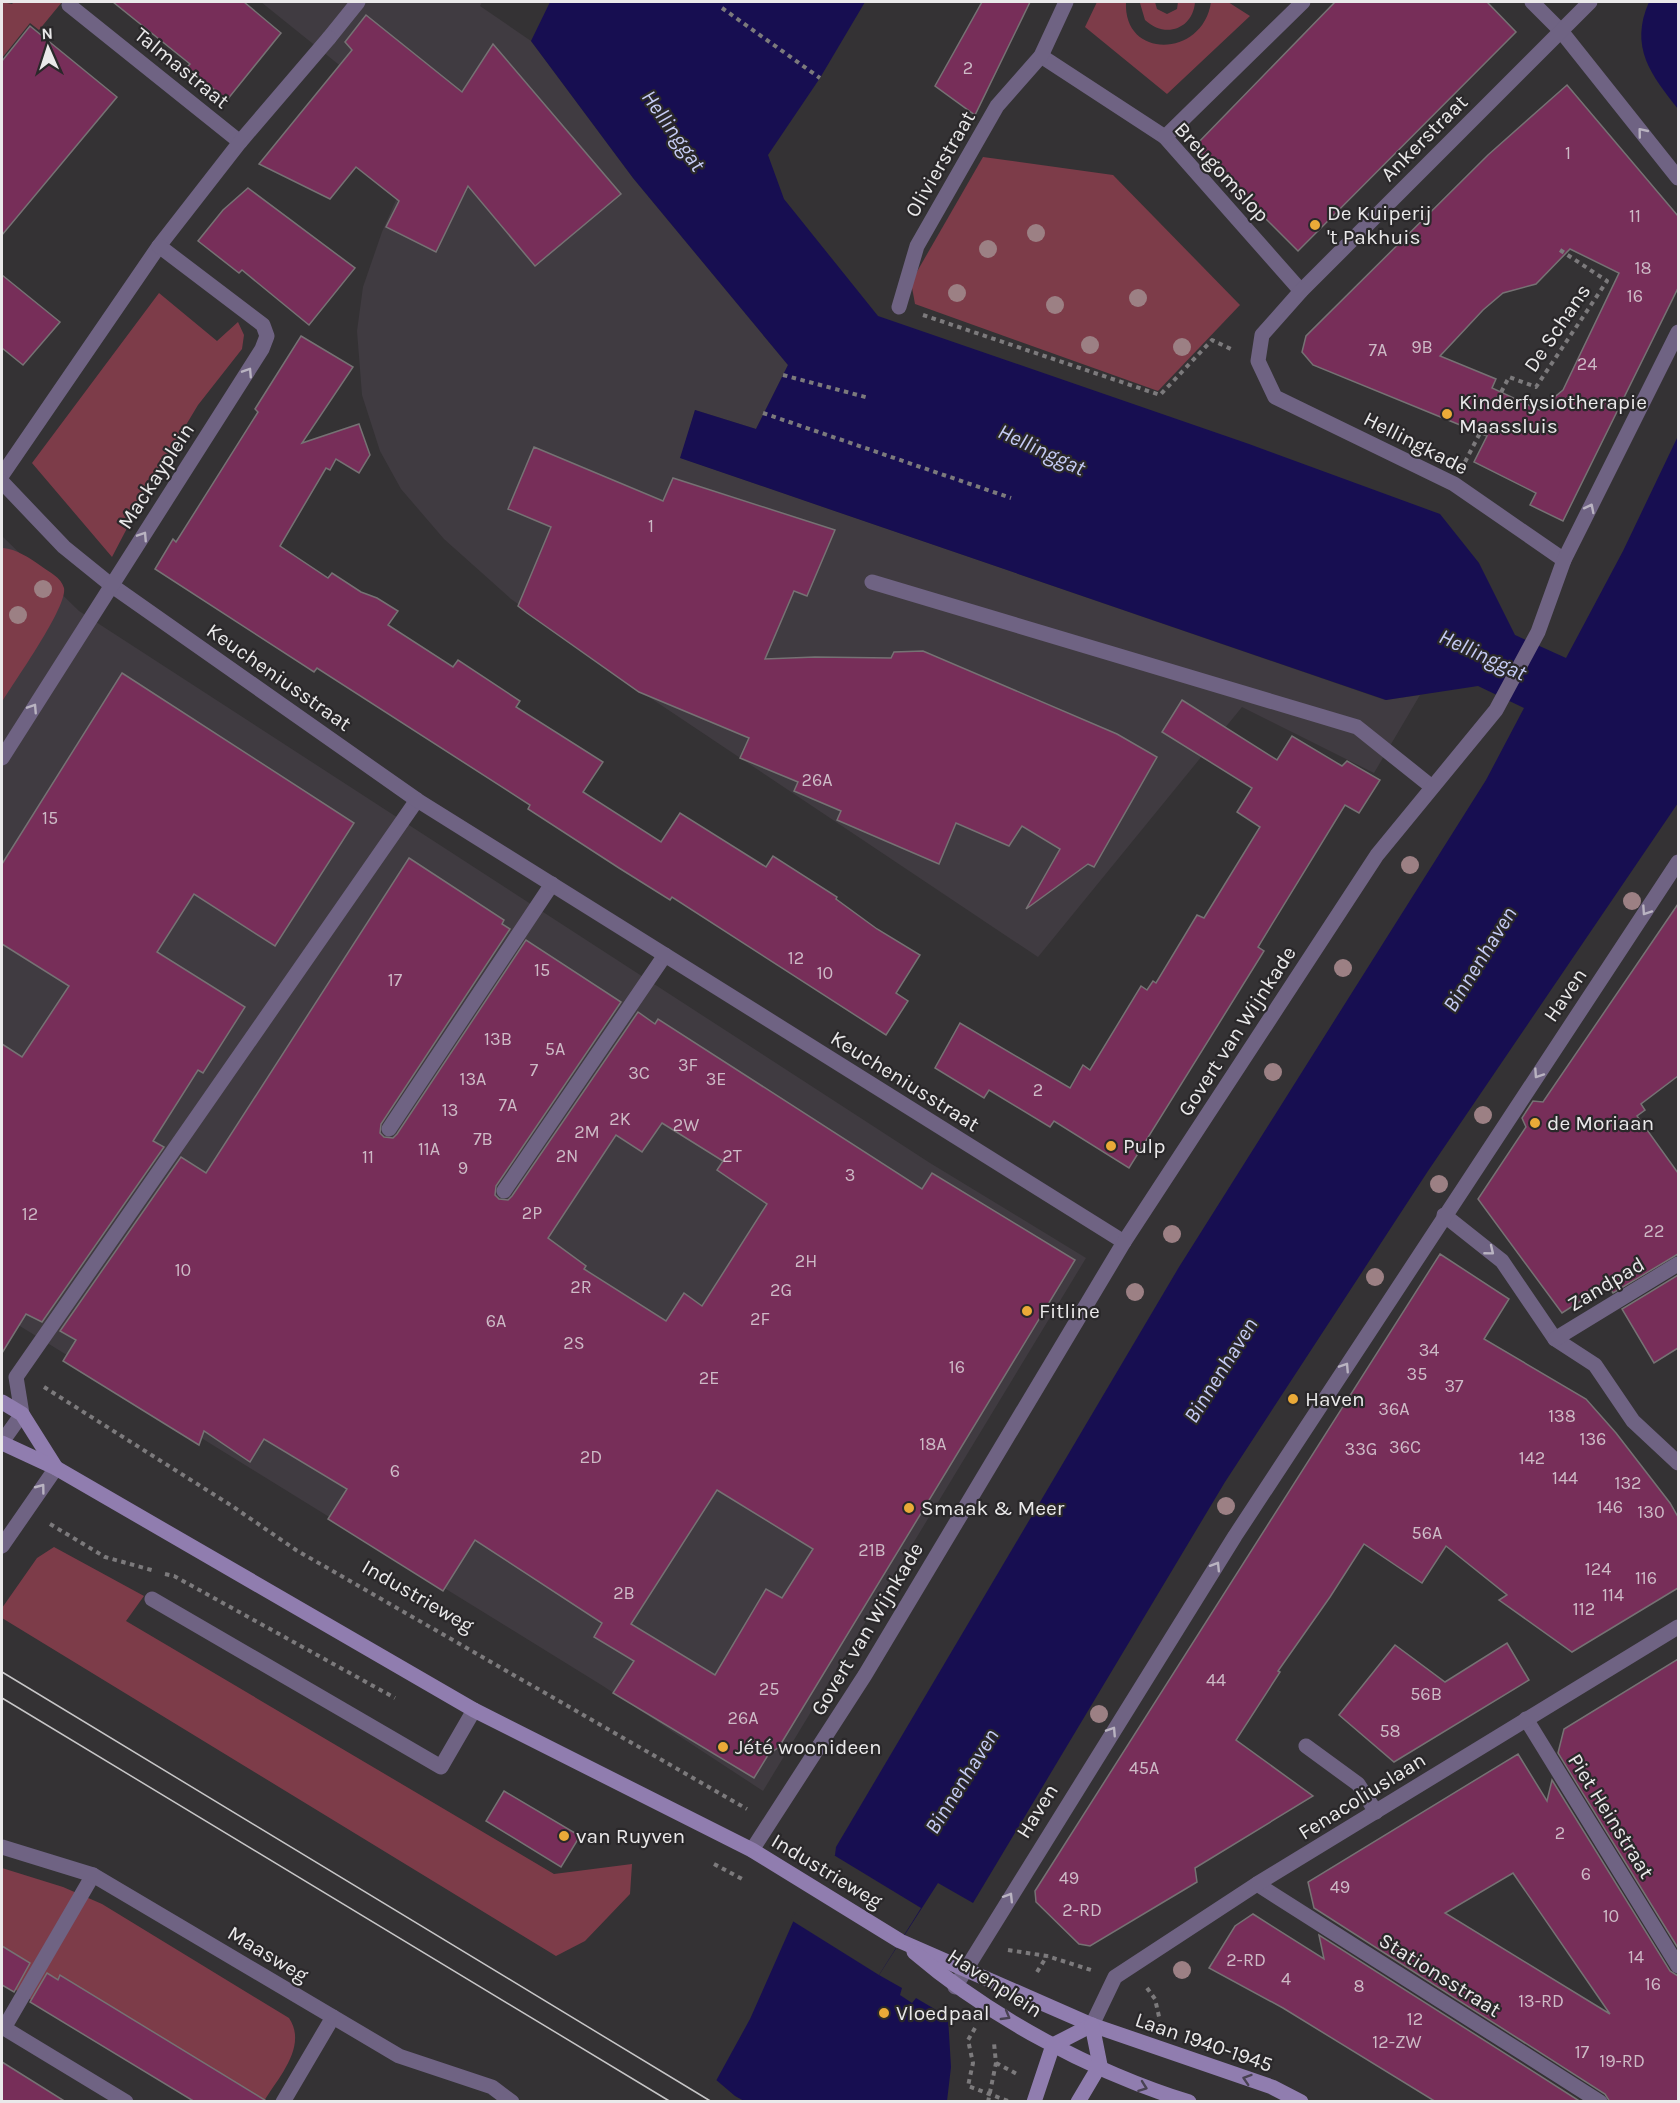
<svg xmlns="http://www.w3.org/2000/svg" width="1680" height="2103" font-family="Karla,sans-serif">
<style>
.built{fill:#403b41}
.green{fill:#7d3c49}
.water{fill:#170e51}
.pier{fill:#343234}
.building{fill:#772e59;stroke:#767274;stroke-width:1.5;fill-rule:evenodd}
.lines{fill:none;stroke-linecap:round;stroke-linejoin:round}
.path{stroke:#7c7a7c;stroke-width:4;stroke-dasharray:4.5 4.5;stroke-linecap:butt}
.service{stroke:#6f6383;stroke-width:15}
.minor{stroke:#6f6383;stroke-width:15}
.secondary{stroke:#907daf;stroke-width:15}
.tram{stroke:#c7c6c7;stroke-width:1.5}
.tree{fill:#9c8084}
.oneway{stroke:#b9b3c1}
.oneway2{stroke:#494252}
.poi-dot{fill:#eaaa38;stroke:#2a282a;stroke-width:2}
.labels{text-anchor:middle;stroke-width:4.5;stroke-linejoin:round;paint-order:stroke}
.number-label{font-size:18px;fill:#cdbac6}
.street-label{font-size:21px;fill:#eae9ea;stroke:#2a282a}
.poi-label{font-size:21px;fill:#eae9ea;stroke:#2a282a;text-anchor:start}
.water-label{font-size:22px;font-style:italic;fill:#c6ccf5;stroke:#2a282a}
</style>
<rect width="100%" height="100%" fill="#343234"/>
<g class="built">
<path d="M261,2H482L480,6L531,41L633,178L788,365L756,429L695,410L681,458L1385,700L1420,695L1374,773L1242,707L1038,957L640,691L511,599L444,539L401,489L380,451L362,395L357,331L363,287L382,232L425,134Z"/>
<path d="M2,536L79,611L930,1163L1086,1258L763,1791L603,1686L2,1315Z"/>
</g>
<g class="green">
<path d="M2,2L12,4L14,2H62L39,30L30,23L2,58Z"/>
<path d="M1097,2H1126C1123,60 1203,58 1211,2H1228L1250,16L1167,94L1085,27Z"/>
<path d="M1155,2L1157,9L1167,14L1177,9L1178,2H1195C1193,29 1165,39 1145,20L1140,3Z"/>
<path d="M983,157L1113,175L1240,305L1158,391L915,304L911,282Z"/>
<path d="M159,293L217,341L238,322L244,335L242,349L198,405L148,488L112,557L32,463Z"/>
<path d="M3,548C16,549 30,558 41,566C49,572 61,577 64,588C68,606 14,682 2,702Z"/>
<path d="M54,1547L144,1596L126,1621L554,1874L632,1864L630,1894L585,1941L556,1956L2,1618V1608L37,1558Z"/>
<path d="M2,1868L63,1887L102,1904L289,2018C308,2046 278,2078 264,2101L33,2001L2,1981Z"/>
</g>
<g class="water">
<path d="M550,2H865L820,78L768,155L784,199L878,316L1249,444L1440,514L1479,563L1515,635L1566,658L1623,551L1678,436V803L1428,1171L1225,1482L973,1903L938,1883L879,1975L902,1988L900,1995L912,2003L916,1998L948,2017L951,2067L947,2101H705L750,2019L793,1922L835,1855L836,1847L1179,1267L1486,780L1524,708L1478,686L1386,700L680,458L695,410L756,429L788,365L633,178L531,41Z"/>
<path d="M1649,2H1678V109C1651,75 1629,47 1649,2Z"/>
</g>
<g class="pier">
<path d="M832,1854L921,1908L879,1975L791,1920Z"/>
<path d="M715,2079L735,2096L744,2101L702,2102Z"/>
</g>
<g class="building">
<path d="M113,2H244L281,33L227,100L187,67L190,64Z"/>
<path d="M982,2H1030L975,115L935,86Z"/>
<path d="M1335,2H1487L1516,32L1298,251L1194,147Z"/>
<path d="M366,15L462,92L493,44L621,194L535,266L468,186L436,252L386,227L399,201L356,167L330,199L259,164L352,50L345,42Z"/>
<path d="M30,26L117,97L2,235V61Z"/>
<path d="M1567,85L1678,216V288L1563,521L1530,505L1536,493L1474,462L1487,436L1313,365L1302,352L1306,336L1488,155ZM1570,249L1619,273L1563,390L1539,410L1492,388L1496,379L1440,356L1483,310L1503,293L1536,284Z"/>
<path d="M248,188L355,268L309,325L242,270L239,273L198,241L223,210Z"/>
<path d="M2,275L60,322L23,365L2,348Z"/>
<path d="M301,336L353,367L302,443L359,424L370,455L359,473L336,459L330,470L326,468L280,546L328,578L332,573L361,592L377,598L398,611L388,625L453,667L458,660L520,701L516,707L603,762L583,792L661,842L680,813L766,867L773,856L837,897L836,899L877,929L920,955L896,993L908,1001L886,1035L672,897L670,900L619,868L528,809L530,805L317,668L314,672L155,569L173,539L176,542L258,412L255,409Z"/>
<path d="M534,447L663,501L673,478L835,530L807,596L794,591L765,659L815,657L891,658L894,652L923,651L1117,734L1157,757L1094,867L1088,864L1026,909L1060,849L1022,826L1009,846L956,823L939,864L837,820L841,811L794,791L798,782L740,758L749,738L639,692L527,613L518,606L551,527L508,509Z"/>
<path d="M122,673L354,823L275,946L194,894L157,952L245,1007L203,1073L198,1070L153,1141L164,1147L42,1322L26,1314L2,1353V1044L22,1057L69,986L2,944V864Z"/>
<path d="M1182,700L1277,760L1292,736L1342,766L1347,761L1380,780L1359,813L1345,805L1258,947L1264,951L1129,1168L1054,1121L1050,1127L989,1090L984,1098L935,1068L960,1023L1070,1088L1083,1065L1090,1070L1141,986L1147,990L1153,981L1156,983L1197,915L1204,918L1260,827L1237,812L1252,788L1162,732Z"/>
<path d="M409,858L504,920L502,924L510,929L381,1124L380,1133L384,1137L393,1138L397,1134L526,940L621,1002L496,1186L495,1195L499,1199L508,1200L512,1196L638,1012L655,1024L658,1019L922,1189L932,1173L1075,1260L779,1747L768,1755L754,1778L613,1693L634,1661L594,1637L602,1623L475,1540L443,1591L328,1519L347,1489L264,1439L250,1462L204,1431L199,1445L63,1361L76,1340L60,1331L181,1157L206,1173ZM662,1123L723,1161L717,1170L767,1204L702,1306L684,1293L666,1321L584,1269L586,1266L548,1238L616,1135L642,1152ZM717,1490L813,1549L782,1598L766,1589L715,1675L631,1624Z"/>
<path d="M1678,904V1076L1641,1104L1645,1110L1637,1116L1678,1173V1254L1613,1293L1607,1284L1562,1313L1478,1199L1526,1127L1522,1118L1533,1101L1543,1102Z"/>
<path d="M1440,1254L1509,1299L1484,1339L1586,1399L1616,1433L1670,1503L1678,1517V1588L1572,1652L1499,1600L1507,1595L1446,1546L1422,1583L1364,1544L1330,1597L1278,1671L1280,1672L1236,1740L1313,1796L1195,1868L1197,1882L1090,1946L1079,1944L1036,1902L1035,1891Z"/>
<path d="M1678,1275V1348L1654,1363L1622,1309Z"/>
<path d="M1507,1643L1529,1680L1394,1762L1339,1715L1395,1645L1445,1682Z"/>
<path d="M1678,1659V1948L1558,1753L1564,1729Z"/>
<path d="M1518,1754L1547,1801L1552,1780L1670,1971L1678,1976V2102H1610L1605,2094L1314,1908L1308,1882ZM1513,1873L1610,2014L1445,1913Z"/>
<path d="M504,1791L580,1836L561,1867L486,1821Z"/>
<path d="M1253,1914L1324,1959L1319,1935L1581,2102H1436L1283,2008L1209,1968L1235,1926Z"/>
<path d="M2,1946L30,1963L14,1992L2,1985Z"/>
<path d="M47,1973L58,1980L60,1975L268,2102H195L30,2002Z"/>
<path d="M2,2062L66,2102H2Z"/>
</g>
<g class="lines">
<g class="path">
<path d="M722,8L820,78"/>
<path d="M923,315L1160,395L1212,340L1233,350"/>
<path d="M783,375L869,398"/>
<path d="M1493,408L1509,377L1536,387L1607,281L1560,250"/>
<path d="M763,413L1011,498"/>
<path d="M1465,462L1481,431"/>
<path d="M44,1387L232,1506L296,1550L747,1809"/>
<path d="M50,1524L105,1557L155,1571"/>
<path d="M165,1574L174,1576L395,1698"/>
<path d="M714,1864L744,1880"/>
<path d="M1008,1950L1047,1956L1091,1970"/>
<path d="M1037,1972L1047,1956"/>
<path d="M1147,1988L1155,1999L1160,2021"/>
<path d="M975,2028L968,2040L973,2063L968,2086L1008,2101"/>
<path d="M996,2063L1017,2074"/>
<path d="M988,2102L996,2063L994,2043"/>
</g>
<g class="service">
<path d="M329,38L358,2"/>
<path d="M872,582L1357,727L1432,787"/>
<path d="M389,1129L552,884"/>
<path d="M504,1191L665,955"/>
<path d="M22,1414L16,1377L417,800"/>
<path d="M152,1599L441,1767L474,1710"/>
<path d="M1306,1746L1358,1784L1376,1812"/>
<path d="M93,1875L4,2028L126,2102"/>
<path d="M283,2102L333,2017"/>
</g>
<g class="minor">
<path d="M1532,2L1561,31L1678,178"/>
<path d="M69,5L240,142"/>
<path d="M1041,56L1165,137L1301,291"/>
<path d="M1165,137L1303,2"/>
<path d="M899,307L917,246L997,106L1041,56L1066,2"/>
<path d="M2,475L159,246L240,142L329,38"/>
<path d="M2,482L64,547L111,585L417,800L1124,1242"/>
<path d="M1564,560L1454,484L1275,397L1258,361L1262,335L1301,291L1590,2"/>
<path d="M2,758L262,349L267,336L263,325L159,246"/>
<path d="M1444,1215L1502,1261L1555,1339L1595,1365L1633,1421L1678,1463"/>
<path d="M1555,1339L1678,1264"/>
<path d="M2,1442L22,1414"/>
<path d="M2,1546L56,1468"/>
<path d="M1526,1719L1678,1966"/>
<path d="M2,1847L93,1875L399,2056L492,2087L512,2102"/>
<path d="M752,1850L865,1675L1124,1242L1377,855L1496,710L1538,632L1564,560L1678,332"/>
<path d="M1257,1884L1600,2102"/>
<path d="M955,1987L1235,1536L1678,862"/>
<path d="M1092,2025L1115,1977L1257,1884L1678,1627"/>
</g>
<g class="secondary">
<path d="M2,1402L22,1414L56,1468"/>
<path d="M2,1443L56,1468L474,1710L752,1850L900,1941L1092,2025L1272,2087L1301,2102"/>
<path d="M914,1952C991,2018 1093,2072 1189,2102"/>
<path d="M1034,2102L1053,2045L1092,2025"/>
<path d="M1078,2102L1100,2065L1092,2025"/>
</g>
<g class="tram">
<path d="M2,1672L712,2102"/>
<path d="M2,1698L671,2102"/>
</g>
</g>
<g class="tree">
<circle cx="1036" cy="233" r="9"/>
<circle cx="988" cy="249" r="9"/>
<circle cx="957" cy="293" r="9"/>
<circle cx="1138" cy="298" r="9"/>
<circle cx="1055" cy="305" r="9"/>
<circle cx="1090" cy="345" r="9"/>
<circle cx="1182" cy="347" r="9"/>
<circle cx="43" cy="589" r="9"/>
<circle cx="18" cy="615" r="9"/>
<circle cx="1410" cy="865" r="9"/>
<circle cx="1632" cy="901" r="9"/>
<circle cx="1343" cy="968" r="9"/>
<circle cx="1273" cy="1072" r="9"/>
<circle cx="1483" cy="1115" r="9"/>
<circle cx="1439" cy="1184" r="9"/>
<circle cx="1172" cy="1234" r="9"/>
<circle cx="1375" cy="1277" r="9"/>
<circle cx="1135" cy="1292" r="9"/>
<circle cx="1226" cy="1506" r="9"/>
<circle cx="1099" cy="1714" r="9"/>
<circle cx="1182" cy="1970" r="9"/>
</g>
<defs><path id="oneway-chevron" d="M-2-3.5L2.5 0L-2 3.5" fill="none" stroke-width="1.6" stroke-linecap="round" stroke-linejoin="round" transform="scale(1.5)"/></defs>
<g class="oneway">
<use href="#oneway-chevron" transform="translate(1642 132) rotate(-129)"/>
<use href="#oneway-chevron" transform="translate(248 372) rotate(-57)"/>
<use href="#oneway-chevron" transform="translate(1590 508) rotate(-63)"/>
<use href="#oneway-chevron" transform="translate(143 536) rotate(-57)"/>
<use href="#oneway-chevron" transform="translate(33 708) rotate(-57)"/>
<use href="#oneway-chevron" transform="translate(1646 911) rotate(124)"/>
<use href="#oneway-chevron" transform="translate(1538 1074) rotate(124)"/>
<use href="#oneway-chevron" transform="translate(1490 1251) rotate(39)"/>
<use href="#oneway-chevron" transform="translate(1345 1367) rotate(-57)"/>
<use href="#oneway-chevron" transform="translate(41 1488) rotate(-53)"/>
<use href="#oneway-chevron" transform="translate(1216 1566) rotate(-58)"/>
<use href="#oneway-chevron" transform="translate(1112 1731) rotate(-57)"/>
<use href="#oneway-chevron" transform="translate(1009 1897) rotate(-58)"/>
</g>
<g class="oneway2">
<use href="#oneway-chevron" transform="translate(1006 2016) rotate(30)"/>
<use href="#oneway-chevron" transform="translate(1247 2079) rotate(-162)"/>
<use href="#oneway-chevron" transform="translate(1143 2087) rotate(20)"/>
</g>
<g class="poi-dot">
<circle cx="1315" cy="225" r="6"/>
<circle cx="1447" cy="414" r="6"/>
<circle cx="1535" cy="1123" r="6"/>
<circle cx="1111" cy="1146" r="6"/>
<circle cx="1027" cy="1311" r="6"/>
<circle cx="1293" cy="1399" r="6"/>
<circle cx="909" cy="1508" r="6"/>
<circle cx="723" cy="1747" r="6"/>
<circle cx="564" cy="1836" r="6"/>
<circle cx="884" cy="2013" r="6"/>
</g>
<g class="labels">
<g class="number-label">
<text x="968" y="74">2</text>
<text x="1568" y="159">1</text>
<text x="1635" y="222">11</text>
<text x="1643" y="274">18</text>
<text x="1635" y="302">16</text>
<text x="1422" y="353">9B</text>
<text x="1378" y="356">7A</text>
<text x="1587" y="370">24</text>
<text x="651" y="532">1</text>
<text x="817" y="786">26A</text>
<text x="50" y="824">15</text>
<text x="796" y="964">12</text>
<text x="542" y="976">15</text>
<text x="825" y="979">10</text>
<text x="395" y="986">17</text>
<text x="498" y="1045">13B</text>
<text x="555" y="1055">5A</text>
<text x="688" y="1071">3F</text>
<text x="534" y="1076">7</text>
<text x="639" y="1079">3C</text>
<text x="473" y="1085">13A</text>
<text x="716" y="1085">3E</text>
<text x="1038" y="1096">2</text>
<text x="508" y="1111">7A</text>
<text x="450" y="1116">13</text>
<text x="620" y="1125">2K</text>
<text x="686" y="1131">2W</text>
<text x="587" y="1138">2M</text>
<text x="483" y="1145">7B</text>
<text x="429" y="1155">11A</text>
<text x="567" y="1162">2N</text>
<text x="732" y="1162">2T</text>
<text x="368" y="1163">11</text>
<text x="463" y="1174">9</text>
<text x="850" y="1181">3</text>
<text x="532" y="1219">2P</text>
<text x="30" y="1220">12</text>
<text x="1654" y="1237">22</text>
<text x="806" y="1267">2H</text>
<text x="183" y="1276">10</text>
<text x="581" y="1293">2R</text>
<text x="781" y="1296">2G</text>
<text x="760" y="1325">2F</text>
<text x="496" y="1327">6A</text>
<text x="574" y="1349">2S</text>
<text x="1429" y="1356">34</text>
<text x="957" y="1373">16</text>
<text x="1417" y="1380">35</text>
<text x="709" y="1384">2E</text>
<text x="1454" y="1392">37</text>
<text x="1394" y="1415">36A</text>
<text x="1562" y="1422">138</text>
<text x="1593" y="1445">136</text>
<text x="933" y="1450">18A</text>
<text x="1405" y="1453">36C</text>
<text x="1361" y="1455">33G</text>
<text x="591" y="1463">2D</text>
<text x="1532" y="1464">142</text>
<text x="395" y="1477">6</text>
<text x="1565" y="1484">144</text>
<text x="1628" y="1489">132</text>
<text x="1610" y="1513">146</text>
<text x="1651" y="1518">130</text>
<text x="1427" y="1539">56A</text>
<text x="872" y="1556">21B</text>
<text x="1598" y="1575">124</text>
<text x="1646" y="1584">116</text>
<text x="624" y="1599">2B</text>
<text x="1613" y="1601">114</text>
<text x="1584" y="1615">112</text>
<text x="1216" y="1686">44</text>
<text x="769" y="1695">25</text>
<text x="1426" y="1700">56B</text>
<text x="743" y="1724">26A</text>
<text x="1390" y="1737">58</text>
<text x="1144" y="1774">45A</text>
<text x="1560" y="1839">2</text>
<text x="1586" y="1880">6</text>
<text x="1069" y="1884">49</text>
<text x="1340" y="1893">49</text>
<text x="1082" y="1916">2-RD</text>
<text x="1611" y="1922">10</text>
<text x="1636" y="1963">14</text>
<text x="1246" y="1966">2-RD</text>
<text x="1286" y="1985">4</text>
<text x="1653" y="1990">16</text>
<text x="1359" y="1992">8</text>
<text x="1541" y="2007">13-RD</text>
<text x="1415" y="2025">12</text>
<text x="1397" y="2048">12-ZW</text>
<text x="1582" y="2058">17</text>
<text x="1622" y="2067">19-RD</text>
</g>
<g class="street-label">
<text transform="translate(182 68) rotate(39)" y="7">Talmastraat</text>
<text transform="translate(1424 138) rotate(-45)" y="7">Ankerstraat</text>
<text transform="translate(940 164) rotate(-60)" y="7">Olivierstraat</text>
<text transform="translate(1222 172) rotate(47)" y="7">Breugomslop</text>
<text transform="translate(1557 328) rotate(-56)" y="7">De Schans</text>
<text transform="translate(1416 443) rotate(27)" y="7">Hellingkade</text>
<text transform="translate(156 476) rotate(-57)" y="7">Mackayplein</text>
<text transform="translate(279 677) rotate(35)" y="7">Keucheniusstraat</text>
<text transform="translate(1565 995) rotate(-56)" y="7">Haven</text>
<text transform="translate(1237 1031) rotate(-57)" y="7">Govert van Wijnkade</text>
<text transform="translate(905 1081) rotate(32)" y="7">Keucheniusstraat</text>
<text transform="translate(1606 1284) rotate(-31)" y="7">Zandpad</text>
<text transform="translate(418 1596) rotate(30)" y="7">Industrieweg</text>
<text transform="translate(867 1629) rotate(-59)" y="7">Govert van Wijnkade</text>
<text transform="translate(1362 1796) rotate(-32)" y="7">Fenacoliuslaan</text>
<text transform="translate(1037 1811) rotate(-58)" y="7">Haven</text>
<text transform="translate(1611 1816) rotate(58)" y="7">Piet Heinstraat</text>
<text transform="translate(827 1871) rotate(31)" y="7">Industrieweg</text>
<text transform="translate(268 1954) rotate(31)" y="7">Maasweg</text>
<text transform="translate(1440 1975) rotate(32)" y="7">Stationsstraat</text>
<text transform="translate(995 1983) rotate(33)" y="7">Havenplein</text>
<text transform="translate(1204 2042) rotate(19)" y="7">Laan 1940-1945</text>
</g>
<g class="poi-label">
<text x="1327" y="220">De Kuiperij<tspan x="1327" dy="24">'t Pakhuis</tspan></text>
<text x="1459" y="409">Kinderfysiotherapie<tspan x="1459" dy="24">Maassluis</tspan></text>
<text x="1547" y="1130">de Moriaan</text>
<text x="1123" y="1153">Pulp</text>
<text x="1039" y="1318">Fitline</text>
<text x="1305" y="1406">Haven</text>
<text x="921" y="1515">Smaak &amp; Meer</text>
<text x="735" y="1754">Jété woonideen</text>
<text x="576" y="1843">van Ruyven</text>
<text x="896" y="2020">Vloedpaal</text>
</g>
<g class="water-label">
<text transform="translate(674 130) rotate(55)" y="8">Hellinggat</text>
<text transform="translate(1042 449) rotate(25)" y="8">Hellinggat</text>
<text transform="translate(1483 654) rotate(25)" y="8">Hellinggat</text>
<text transform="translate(1479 959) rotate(-58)" y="8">Binnenhaven</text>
<text transform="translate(1220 1370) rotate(-58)" y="8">Binnenhaven</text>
<text transform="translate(961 1781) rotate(-58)" y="8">Binnenhaven</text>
</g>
</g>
<rect width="1680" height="2103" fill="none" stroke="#eae9ea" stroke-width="6"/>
<g transform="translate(48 48) rotate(357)" stroke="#2a282a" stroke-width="4.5" paint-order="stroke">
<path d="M0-4.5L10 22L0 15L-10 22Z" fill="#eae9ea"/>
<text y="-9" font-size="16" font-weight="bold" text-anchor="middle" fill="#eae9ea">N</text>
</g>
</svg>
